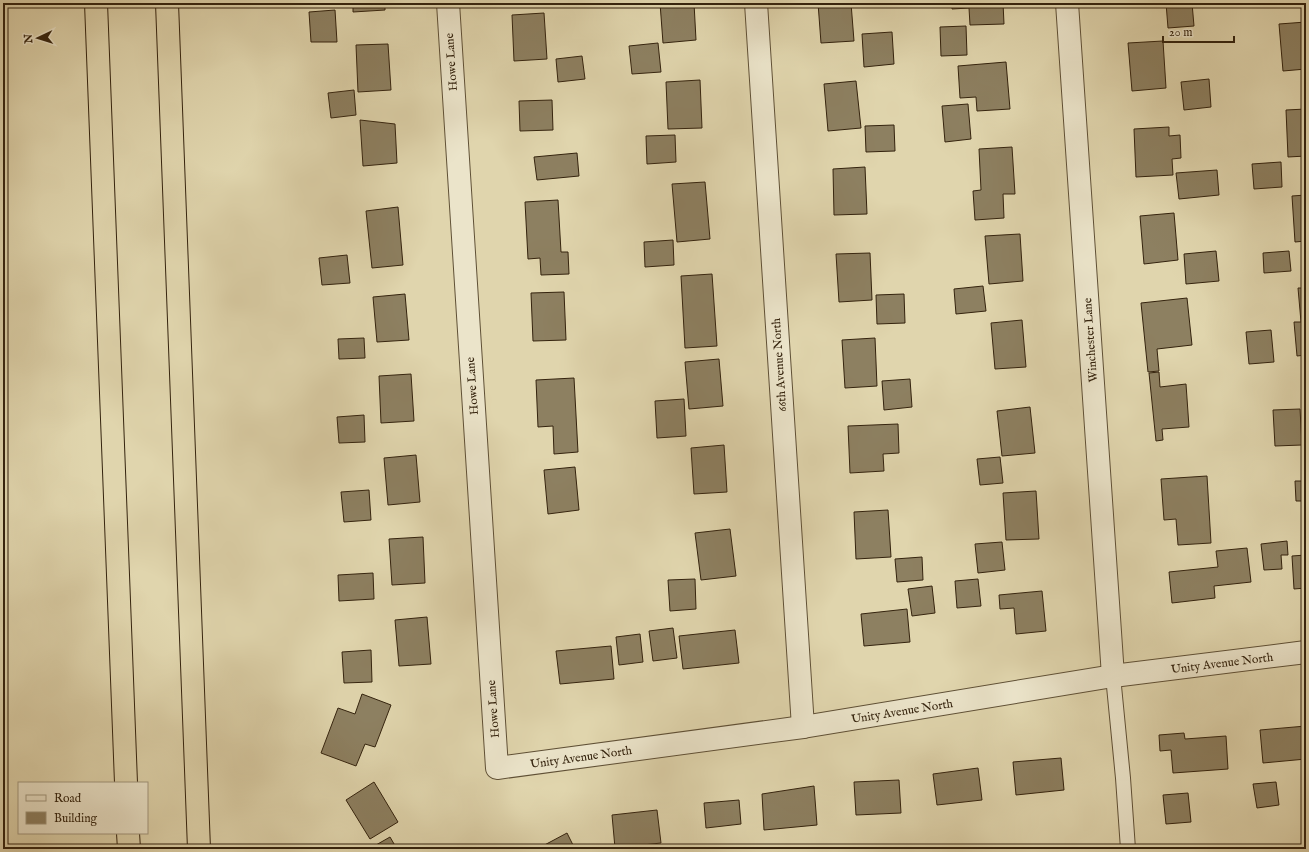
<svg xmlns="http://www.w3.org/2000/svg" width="1309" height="852" font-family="'IM FELL English',serif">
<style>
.building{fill:#8d8061;stroke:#34230e}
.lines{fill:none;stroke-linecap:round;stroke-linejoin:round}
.lane-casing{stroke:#5f5036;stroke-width:16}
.street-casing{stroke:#5f5036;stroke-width:24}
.highway-casing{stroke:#34230e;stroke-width:24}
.lane{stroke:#ebe4ca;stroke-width:14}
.street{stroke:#ebe4ca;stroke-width:22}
.highway{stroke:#e0d5ad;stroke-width:22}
.labels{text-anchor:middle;stroke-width:3.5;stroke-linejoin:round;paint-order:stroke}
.street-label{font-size:12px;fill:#34230e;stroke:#ebe4ca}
</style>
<rect width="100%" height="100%" fill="#e0d5ad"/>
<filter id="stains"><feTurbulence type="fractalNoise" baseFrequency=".005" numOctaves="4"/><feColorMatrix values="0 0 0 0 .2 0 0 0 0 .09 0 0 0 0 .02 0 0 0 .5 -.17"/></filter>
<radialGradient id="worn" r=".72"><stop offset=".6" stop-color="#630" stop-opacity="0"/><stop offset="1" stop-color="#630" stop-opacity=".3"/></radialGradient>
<g class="building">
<path d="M353,3H385V10L353,12Z"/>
<path d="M660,3H694L696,40L663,43Z"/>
<path d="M818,3H851L854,41L821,43Z"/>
<path d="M952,3H1003L1004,24L970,25L969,8L952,9Z"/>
<path d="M1166,3H1192L1194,26L1168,28Z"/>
<path d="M335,10L337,42H311L309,12Z"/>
<path d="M544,13L547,59L514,61L512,15Z"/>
<path d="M1306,22V69L1283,71L1279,24Z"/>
<path d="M966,26L967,55L941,56L940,27Z"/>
<path d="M892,32L894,64L864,67L862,34Z"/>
<path d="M1163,41L1166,88L1132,91L1128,43Z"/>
<path d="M658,43L661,72L632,74L629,46Z"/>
<path d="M388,44L391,90L358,92L356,45Z"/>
<path d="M582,56L585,79L558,82L556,59Z"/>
<path d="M1006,62L1010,109L977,111L976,97L960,98L958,66Z"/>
<path d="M1209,79L1211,107L1184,110L1181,82Z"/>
<path d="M700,80L702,128L668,129L666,82Z"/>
<path d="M856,81L861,128L828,131L824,84Z"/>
<path d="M354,90L356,115L331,118L328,93Z"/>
<path d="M552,100L553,130L520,131L519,101Z"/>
<path d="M968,104L971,139L945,142L942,106Z"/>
<path d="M1306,109V156L1288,157L1286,110Z"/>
<path d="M360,120L395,124L397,163L363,166Z"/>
<path d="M894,125L895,151L866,152L865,126Z"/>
<path d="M1169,127V136L1180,135L1181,158L1172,159L1173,175L1136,177L1134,129Z"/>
<path d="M675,135L676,162L647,164L646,136Z"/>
<path d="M1012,147L1015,194H1003L1004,218L975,220L973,191L981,190L979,149Z"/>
<path d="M577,153L579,176L537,180L534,157Z"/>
<path d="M1281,162L1282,187L1254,189L1252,164Z"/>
<path d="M865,167L867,214L834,215L833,169Z"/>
<path d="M1217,170L1219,195L1179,199L1176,173Z"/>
<path d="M705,182L710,239L677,242L672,184Z"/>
<path d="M1306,195V241L1295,242L1292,196Z"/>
<path d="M558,200L561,252H568L569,274L541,275L540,258L528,259L525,202Z"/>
<path d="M398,207L403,265L372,268L366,211Z"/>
<path d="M1174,213L1178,260L1144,264L1140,216Z"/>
<path d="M1020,234L1023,281L989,284L985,236Z"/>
<path d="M673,240L674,265L645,267L644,242Z"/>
<path d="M1216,251L1219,281L1186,284L1184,254Z"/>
<path d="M1289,251L1291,271L1264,273L1263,253Z"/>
<path d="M870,253L872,300L839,302L836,254Z"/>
<path d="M347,255L350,283L322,285L319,258Z"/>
<path d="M712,274L717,346L685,348L681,276Z"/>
<path d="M983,286L986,311L956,314L954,289Z"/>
<path d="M1298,288H1306V355L1297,356L1294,322H1301Z"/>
<path d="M564,292L566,340L533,341L531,293Z"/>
<path d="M405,294L409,340L377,342L373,297Z"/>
<path d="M904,294L905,323L877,324L876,295Z"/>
<path d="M1187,298L1192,345L1157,349L1159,371L1148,372L1141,303Z"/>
<path d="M1022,320L1026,367L995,369L991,323Z"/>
<path d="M1271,330L1274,362L1249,364L1246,332Z"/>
<path d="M364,338L365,358L339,359L338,339Z"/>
<path d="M875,338L877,386L845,388L842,340Z"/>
<path d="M719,359L723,406L689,409L685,362Z"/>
<path d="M1303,367H1306V415Z"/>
<path d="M1159,372L1160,387L1186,384L1189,427L1162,429L1163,440L1156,441L1149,373Z"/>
<path d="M411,374L414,421L381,423L379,376Z"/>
<path d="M574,378L578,452L554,454L553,426L538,427L536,380Z"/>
<path d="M910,379L912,407L884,410L882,381Z"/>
<path d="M684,399L686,436L657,438L655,401Z"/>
<path d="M1030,407L1035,453L1002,456L997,411Z"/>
<path d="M1300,409L1302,445L1275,446L1273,410Z"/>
<path d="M364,415L365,442L339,443L337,417Z"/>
<path d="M898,424L899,453L883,454L884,471L850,473L848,426Z"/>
<path d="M724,445L727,492L694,494L691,448Z"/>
<path d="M416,455L420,502L388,505L384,458Z"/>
<path d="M1000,457L1003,483L980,485L977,459Z"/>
<path d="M575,467L579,510L548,514L544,470Z"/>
<path d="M1207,476L1211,543L1178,545L1176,519L1164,520L1161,479Z"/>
<path d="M1295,481H1306V501H1296Z"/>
<path d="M369,490L371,520L344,522L341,492Z"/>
<path d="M1036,491L1039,539L1006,540L1003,493Z"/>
<path d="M888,510L891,557L856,559L854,512Z"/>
<path d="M730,529L736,576L701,580L695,533Z"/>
<path d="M423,537L425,583L392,585L389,539Z"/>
<path d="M1287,541L1288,555H1281L1282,569L1264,570L1261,544Z"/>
<path d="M1002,542L1005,570L978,573L975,544Z"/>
<path d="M1247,548L1251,582L1214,586L1215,598L1172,603L1169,572L1218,567L1216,551Z"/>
<path d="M1306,555V588L1294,589L1292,556Z"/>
<path d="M922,557L923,580L897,582L895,559Z"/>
<path d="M373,573L374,599L339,601L338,575Z"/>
<path d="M695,579L696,609L670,611L668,580Z"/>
<path d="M978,579L981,606L957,608L955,581Z"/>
<path d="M932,586L935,613L912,616L908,589Z"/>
<path d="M1042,591L1046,631L1016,634L1014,608L1000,609L999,595Z"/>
<path d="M907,609L910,642L864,646L861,614Z"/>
<path d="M427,617L431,664L399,666L395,620Z"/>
<path d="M673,628L677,658L653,661L649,631Z"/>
<path d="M735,630L739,663L683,669L679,636Z"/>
<path d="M640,634L643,662L619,665L616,637Z"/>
<path d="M611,646L614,679L560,684L556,651Z"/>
<path d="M371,650L372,682L344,683L342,652Z"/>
<path d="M362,694L391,705L375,747L365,744L356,766L321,753L338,708L355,714Z"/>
<path d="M1306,726V759L1263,763L1260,730Z"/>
<path d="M1184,733L1185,739L1226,736L1228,769L1173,773L1171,750L1160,751L1159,735Z"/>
<path d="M1061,758L1064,790L1016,795L1013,762Z"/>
<path d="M978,768L982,800L937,805L933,774Z"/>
<path d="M899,780L901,813L856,815L854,782Z"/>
<path d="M374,782L398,822L370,839L346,800Z"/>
<path d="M1276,782L1279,805L1257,808L1253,784Z"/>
<path d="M814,786L817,825L764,830L762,794Z"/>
<path d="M1188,793L1191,822L1166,824L1163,795Z"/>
<path d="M739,800L741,824L706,828L704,803Z"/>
<path d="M657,810L661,843L615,848L612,815Z"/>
<path d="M567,833L575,849H537Z"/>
<path d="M390,837L397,849H369Z"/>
</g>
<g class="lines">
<g class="lane-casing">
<path id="lane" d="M1113,676L1123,778L1128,849"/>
</g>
<g class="street-casing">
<g id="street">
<path d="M448,3L497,768L803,727L1113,676L1306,652"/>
<path d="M756,3L803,727"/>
<path d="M1067,3L1113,676"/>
</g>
</g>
<g class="highway-casing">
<g id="highway">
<path d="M96,3L126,783"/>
<path d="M167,3L199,849"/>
<path d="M128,833L129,849"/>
</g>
</g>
<use href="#lane" class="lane"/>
<use href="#street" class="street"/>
<use href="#highway" class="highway"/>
</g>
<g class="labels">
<g class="street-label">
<text transform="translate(451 62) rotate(-94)" y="4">Howe Lane</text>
<text transform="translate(1090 340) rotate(-94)" y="4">Winchester Lane</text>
<text transform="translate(779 365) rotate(-94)" y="4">66th Avenue North</text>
<text transform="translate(472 386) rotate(-94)" y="4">Howe Lane</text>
<text transform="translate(1222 663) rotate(-7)" y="4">Unity Avenue North</text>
<text transform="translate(493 709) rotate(-94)" y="4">Howe Lane</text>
<text transform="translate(902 711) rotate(-9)" y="4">Unity Avenue North</text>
<text transform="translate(581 757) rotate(-8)" y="4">Unity Avenue North</text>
</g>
</g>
<rect width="1309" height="852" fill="none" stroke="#e0d5ad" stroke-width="16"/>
<rect x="4" y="4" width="1301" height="844" fill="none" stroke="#34230e" stroke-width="2"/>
<rect x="8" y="8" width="1293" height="836" fill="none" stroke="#34230e"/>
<rect x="18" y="782" width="130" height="52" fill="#ebe4ca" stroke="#a2977f"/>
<rect x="26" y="795" width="20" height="6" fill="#ebe4ca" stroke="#a2977f"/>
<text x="54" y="802" font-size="12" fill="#34230e">Road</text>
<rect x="26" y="812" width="20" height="12" fill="#8d8061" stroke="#a2977f"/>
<text x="54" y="822" font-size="12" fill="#34230e">Building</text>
<g transform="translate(38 38) rotate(266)" stroke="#ebe4ca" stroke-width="3" paint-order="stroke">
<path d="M0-3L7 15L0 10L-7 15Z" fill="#34230e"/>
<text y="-6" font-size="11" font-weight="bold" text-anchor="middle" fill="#34230e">N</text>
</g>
<path d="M1163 36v6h71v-6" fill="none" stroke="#34230e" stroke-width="2"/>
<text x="1169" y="36" font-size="12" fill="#34230e" stroke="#ebe4ca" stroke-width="3" paint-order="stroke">20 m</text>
<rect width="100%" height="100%" filter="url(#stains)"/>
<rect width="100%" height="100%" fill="url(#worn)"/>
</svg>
